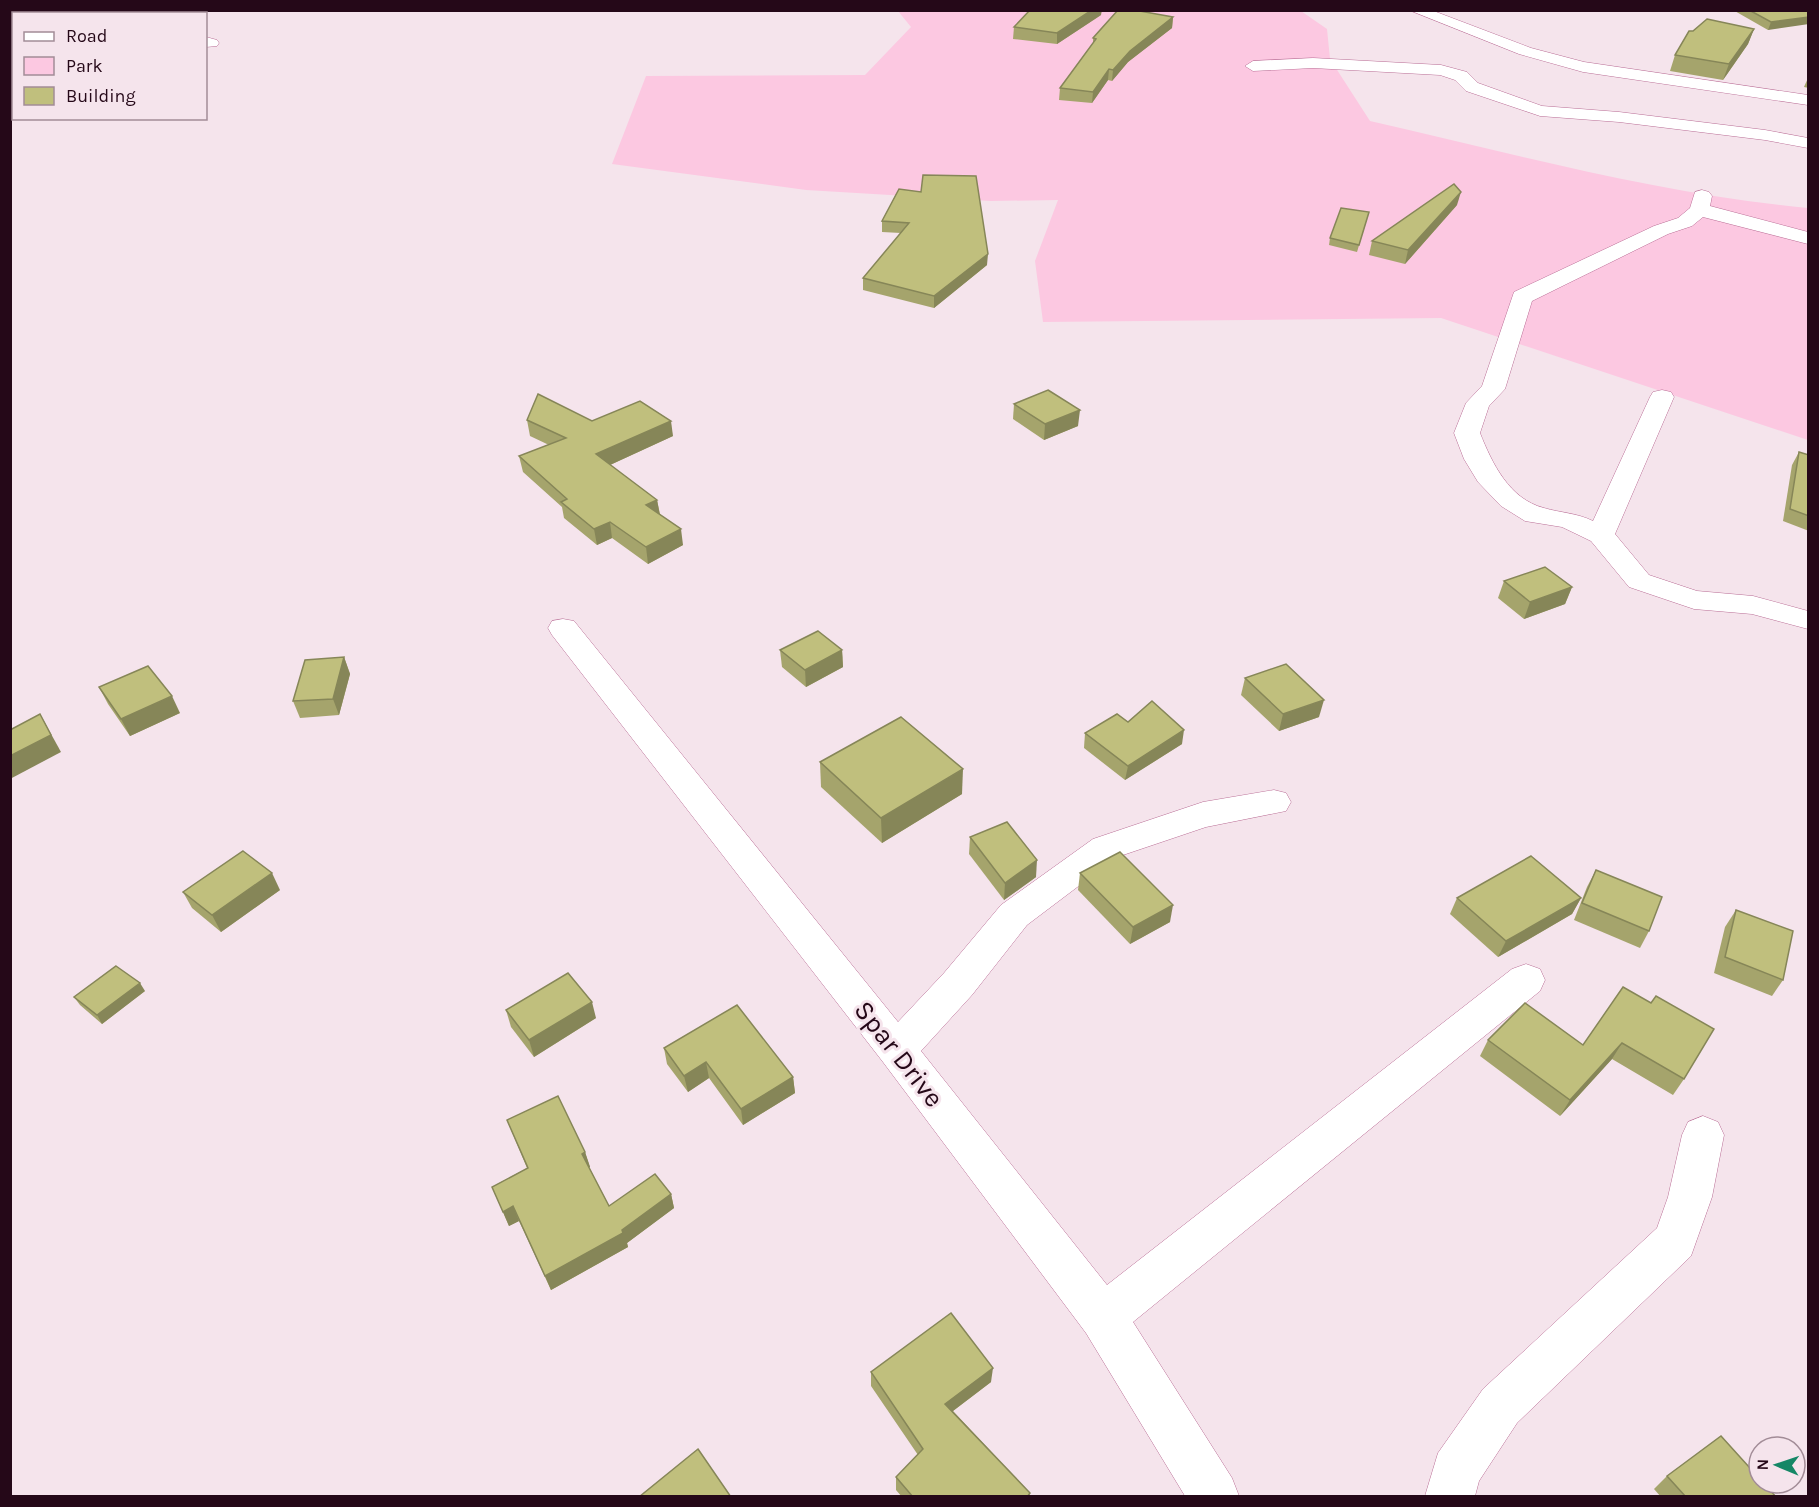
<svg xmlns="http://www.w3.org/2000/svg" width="1819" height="1507" font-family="Karla,sans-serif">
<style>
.green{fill:#fcc8e1}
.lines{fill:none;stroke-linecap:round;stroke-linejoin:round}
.minor-casing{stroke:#ba6e96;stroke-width:1}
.minor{fill:#fff;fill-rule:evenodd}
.wall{fill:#a5a46c}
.shaded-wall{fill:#868658}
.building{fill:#c0bf7d;stroke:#868658;stroke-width:1.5}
.labels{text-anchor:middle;stroke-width:6;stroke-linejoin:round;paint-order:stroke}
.near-street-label{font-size:27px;fill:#250818;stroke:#f5e4ec}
</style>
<rect width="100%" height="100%" fill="#f5e4ec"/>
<path class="green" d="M898,11H1301L1327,29L1330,59L1370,121C1515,154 1660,194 1808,208V440L1441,318L1043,322L1035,261L1058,200L991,201L806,190L612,164L646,76L865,75L911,27Z"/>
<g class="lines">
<g class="minor-casing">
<g id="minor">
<path d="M10,10H19L10,15Z"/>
<rect x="120" y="10" width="15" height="4"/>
<path d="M1409,10H1431L1531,48L1584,62L1808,95V105L1583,72L1519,54Z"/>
<path d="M206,37L217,40L219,43L217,46L206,47Z"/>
<path d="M1313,58L1441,65L1467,72L1478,83L1542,106L1619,112L1765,130L1808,138V148L1765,140L1619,122L1540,116L1466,91L1455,80L1440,75L1313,68L1253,71L1245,66L1253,61Z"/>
<path d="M1702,190L1709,192L1712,196L1710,206L1808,232V244L1703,217L1692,226L1668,234L1532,301L1505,389L1489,406L1480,433C1492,463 1509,499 1544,508C1561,513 1577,513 1593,521L1650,397L1653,392L1662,390L1671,392L1674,397L1615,534L1649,575L1697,591L1753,596L1808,611V629L1752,614L1694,609L1629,587L1591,541L1562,527L1525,521L1501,506L1478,482L1464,459L1454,433L1466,403L1482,386L1514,292L1654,226L1678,218L1690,208L1695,192Z"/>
<path d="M563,619L574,621L898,1022L944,973L1001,905L1093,839L1203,802L1274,790L1286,793L1291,802L1286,811L1206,827L1117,857L1027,925L972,995L921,1051L1107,1285L1512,969L1526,964L1540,969L1545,980L1540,991L1133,1322L1232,1478L1239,1496H1185L1086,1333L883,1062L552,635L548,628L552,621Z"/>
<path d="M1703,1116L1718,1122L1724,1135L1712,1197L1691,1256L1517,1423L1479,1481L1475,1496H1425L1438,1453L1483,1389L1657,1228L1668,1197L1682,1135L1688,1122Z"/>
</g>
</g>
<use href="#minor" class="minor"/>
</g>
<g class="wall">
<path d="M1733,10H1809L1768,30Z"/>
<path d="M1101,15L1057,44L1013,39L1014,27Z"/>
<path d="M1173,17L1172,28L1128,62L1112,81L1108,80L1092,103L1059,100L1060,88L1093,43V38Z"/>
<path d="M1754,29L1748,44L1723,80L1670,71L1675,55L1693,31Z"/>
<path d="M1808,78H1809V88L1804,87Z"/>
<path d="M899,189L987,265L934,308L863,290V278L901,233L882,232V221Z"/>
<path d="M1457,205L1405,264L1369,255L1372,241Z"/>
<path d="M1367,219L1357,252L1329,245L1330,238Z"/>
<path d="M1014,404L1078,426L1044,440L1013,419Z"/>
<path d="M527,420L592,421L673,436L610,465L657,500L660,514L683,545L648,564L612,538L597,545L564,518L562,507L523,472L519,456L549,445L530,436Z"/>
<path d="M1799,452L1809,455V531L1783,521L1792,465Z"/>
<path d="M1504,581L1572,587L1565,604L1524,619L1498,598Z"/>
<path d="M780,650H842L843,667L806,687L782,667Z"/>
<path d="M344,657L350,674L339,715L300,718L293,701Z"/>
<path d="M1245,678L1319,717L1279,731L1241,695Z"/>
<path d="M99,687L180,713L130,736L108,704Z"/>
<path d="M1128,722L1182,744L1125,780L1084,748L1085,733Z"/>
<path d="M820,762L962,794L882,843L821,787Z"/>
<path d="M970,837L1036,877L1004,900L969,854Z"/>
<path d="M1596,870L1649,931L1640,948L1574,920L1587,887Z"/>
<path d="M1080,873L1170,922L1130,944L1078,890Z"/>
<path d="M280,890L221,932L192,908L183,892Z"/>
<path d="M1457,898H1581L1572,914L1498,957L1450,914Z"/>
<path d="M1736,910L1783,980L1772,996L1714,973L1725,927Z"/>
<path d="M1623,987L1684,1079L1673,1095L1612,1059L1560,1116L1480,1056L1488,1040L1583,1045Z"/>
<path d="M145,991L102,1024L80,1005L74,997Z"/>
<path d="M506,1010L596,1018L534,1057L511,1027Z"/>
<path d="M664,1048L793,1077L795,1093L743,1125L709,1078L688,1092L667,1064Z"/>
<path d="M507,1120L585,1152L590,1167H589L609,1206L671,1194L674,1208L627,1243L628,1247L551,1290L519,1221L509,1226L492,1187L527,1168Z"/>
<path d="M871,1372L991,1382L953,1411L1030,1493L1029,1497H902L896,1490V1477L918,1455L871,1386Z"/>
<path d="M1667,1476L1776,1497H1661L1654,1489Z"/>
</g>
<g class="shaded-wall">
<path d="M1092,10H1102L1101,15L1057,44V33Z"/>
<path d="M1173,17L1172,28L1128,62L1112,81L1113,70L1130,51Z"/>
<path d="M1809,17V24L1768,30L1771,22Z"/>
<path d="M1754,29L1748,44L1723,80L1729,64Z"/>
<path d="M1109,69L1108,80L1092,103L1093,92Z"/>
<path d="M1461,192L1457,205L1405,264L1408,250Z"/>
<path d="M988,254L987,265L934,308V296Z"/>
<path d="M1080,410L1078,426L1044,440L1045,424Z"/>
<path d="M671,421L673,436L599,470L596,454Z"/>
<path d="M657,500L660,516L646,505Z"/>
<path d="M610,522L612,538L597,545L594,529Z"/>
<path d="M681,529L683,545L648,564L646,547Z"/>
<path d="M1572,587L1565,604L1524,619L1530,602Z"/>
<path d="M842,650L843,667L806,687L805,670Z"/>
<path d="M344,657L350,674L339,715L333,699Z"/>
<path d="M172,696L180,713L130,736L121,719Z"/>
<path d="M1324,700L1319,717L1279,731L1283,714Z"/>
<path d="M40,714L61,752L10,779V756Z"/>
<path d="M1184,730L1182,744L1125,780L1128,766Z"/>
<path d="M963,769L962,794L882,843L881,818Z"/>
<path d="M1037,860L1036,877L1004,900L1005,883Z"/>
<path d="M272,873L280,890L221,932L212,915Z"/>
<path d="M1581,898L1572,914L1498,957L1506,941Z"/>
<path d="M1173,905L1170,922L1130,944L1133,927Z"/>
<path d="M140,983L145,991L102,1024L97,1015Z"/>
<path d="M592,1002L596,1018L534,1057L529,1040Z"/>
<path d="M1622,1043L1612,1059L1560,1116L1570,1100Z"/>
<path d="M706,1062L709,1078L688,1092L684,1076Z"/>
<path d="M793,1077L795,1093L743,1125L741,1109Z"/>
<path d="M585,1152L590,1167L586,1169L582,1154Z"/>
<path d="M671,1194L674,1208L627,1243L628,1247L551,1290L545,1276L622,1230Z"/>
<path d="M513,1206L519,1221L509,1226L503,1212Z"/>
<path d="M993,1368L991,1382L945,1417V1404Z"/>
</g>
<g class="building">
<path d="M1030,10H1092L1057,33L1014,27Z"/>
<path d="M1118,10H1134L1173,17L1130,51L1113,70L1109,69L1093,92L1060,88L1096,39L1093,38Z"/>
<path d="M1749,10H1809V17L1771,22Z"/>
<path d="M1707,19L1754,29L1729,64L1675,55L1689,31H1693Z"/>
<path d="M923,175L976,176L988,254L934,296L863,278L909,223L882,221L899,189L921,192Z"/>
<path d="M1454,184L1461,192L1408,250L1372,241Z"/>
<path d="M1341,208L1369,212L1359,245L1330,238Z"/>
<path d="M1048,390L1080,410L1045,424L1014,404Z"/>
<path d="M538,394L592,421L640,401L671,421L596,454L657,500L646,505L681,529L646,547L610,522L594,529L561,502L567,499L519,456L566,438L527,420Z"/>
<path d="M1799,452L1809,455V516L1790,509Z"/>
<path d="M1545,567L1572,587L1530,602L1504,581Z"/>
<path d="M818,631L842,650L805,670L780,650Z"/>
<path d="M344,657L333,699L293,701L305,660Z"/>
<path d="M1286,664L1324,700L1283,714L1245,678Z"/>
<path d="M148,666L172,696L121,719L99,687Z"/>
<path d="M1152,701L1184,730L1128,766L1085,733L1117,714L1128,722Z"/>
<path d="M40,714L51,735L10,756V730Z"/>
<path d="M901,717L963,769L881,818L820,762Z"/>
<path d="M1007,822L1037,860L1005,883L970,837Z"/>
<path d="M243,851L272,873L212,915L183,892Z"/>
<path d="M1120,852L1173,905L1133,927L1080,873Z"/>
<path d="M1531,856L1581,898L1506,941L1457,898Z"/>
<path d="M1596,870L1662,897L1649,931L1582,903Z"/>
<path d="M1736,910L1793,931L1783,980L1725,957Z"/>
<path d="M116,966L140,983L97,1015L74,997Z"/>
<path d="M568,973L592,1002L529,1040L506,1010Z"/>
<path d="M1623,987L1651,1003L1656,996L1714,1029L1684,1079L1622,1043L1570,1100L1488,1040L1525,1003L1583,1045Z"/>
<path d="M737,1005L793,1077L741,1109L706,1062L684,1076L664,1048Z"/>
<path d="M558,1096L585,1152L582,1154L609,1206L655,1174L671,1194L622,1230L623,1233L545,1276L513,1206L503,1212L492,1187L528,1168L507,1120Z"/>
<path d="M951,1313L993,1368L945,1404L1030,1493L1027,1497H913L896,1477L923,1449L871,1372Z"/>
<path d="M1721,1436L1759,1478V1483H1764L1776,1497H1686L1667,1476Z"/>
<path d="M698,1449L731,1497H639Z"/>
</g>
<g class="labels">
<g class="near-street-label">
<text transform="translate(899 1054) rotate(52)" y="9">Spar Drive</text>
</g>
</g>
<rect width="1819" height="1507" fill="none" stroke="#250818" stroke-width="24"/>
<rect x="12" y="12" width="195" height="108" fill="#f5e4ec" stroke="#a28c97" stroke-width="1.5"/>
<rect x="24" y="32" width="30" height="9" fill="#ffffff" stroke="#a28c97" stroke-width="1.5"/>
<text x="66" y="42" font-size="18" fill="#250818">Road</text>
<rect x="24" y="57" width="30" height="18" fill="#fcc8e1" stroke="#a28c97" stroke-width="1.5"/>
<text x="66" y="72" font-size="18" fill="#250818">Park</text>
<rect x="24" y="87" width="30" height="18" fill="#c0bf7d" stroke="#a28c97" stroke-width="1.5"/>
<text x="66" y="102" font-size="18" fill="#250818">Building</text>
<g transform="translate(1777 1465) rotate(272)"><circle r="28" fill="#f5e4ec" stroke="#a28c97" stroke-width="1.5"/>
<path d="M0-4.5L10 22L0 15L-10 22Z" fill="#158766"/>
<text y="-9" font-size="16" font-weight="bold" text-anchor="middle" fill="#250818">N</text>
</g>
</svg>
